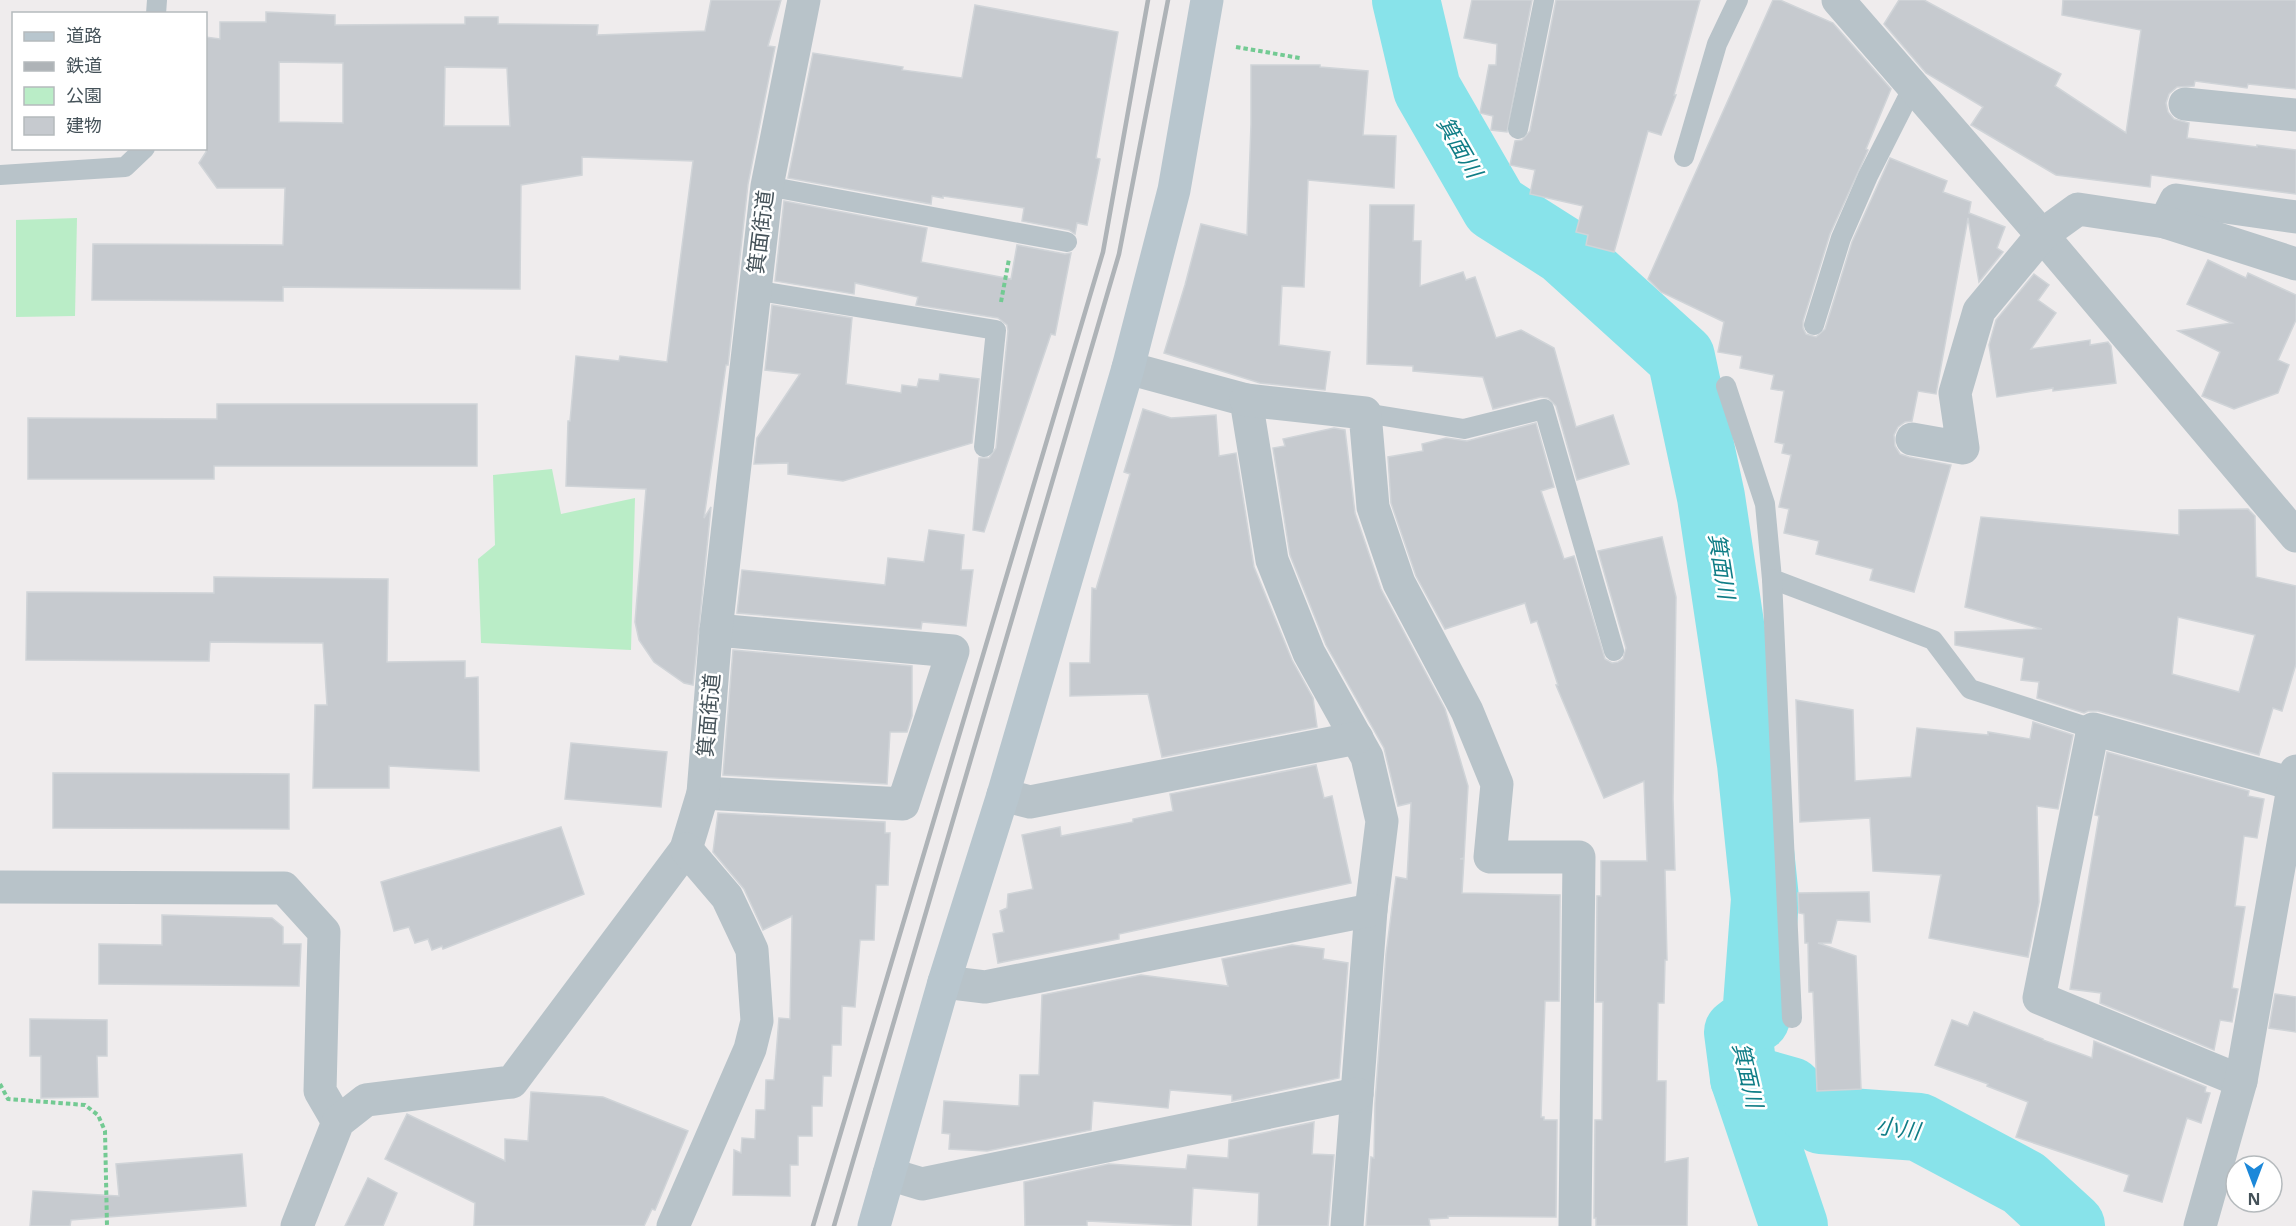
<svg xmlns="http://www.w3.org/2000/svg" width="2296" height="1226" font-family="'Open Sans','Noto Sans JP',sans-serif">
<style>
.green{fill:#baedc7}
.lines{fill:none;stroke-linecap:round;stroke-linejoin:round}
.river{stroke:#88e3ea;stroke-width:68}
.building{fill:#c6cacf;stroke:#d0d4d8;stroke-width:1.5;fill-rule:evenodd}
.path{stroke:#73ca93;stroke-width:4;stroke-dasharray:4.5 3;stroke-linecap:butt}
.lane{stroke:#b8c3c9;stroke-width:20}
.street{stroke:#b8c3c9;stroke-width:33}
.secondary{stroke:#b8c6ce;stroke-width:33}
.rail{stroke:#aeb3b7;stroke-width:4.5}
.labels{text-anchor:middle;stroke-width:5;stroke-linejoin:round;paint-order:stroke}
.street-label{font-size:21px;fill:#455259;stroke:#fff}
.water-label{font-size:22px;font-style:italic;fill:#0f7d86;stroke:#fff}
</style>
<rect width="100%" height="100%" fill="#efeced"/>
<g class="green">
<path d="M77,218L75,316L16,317V220Z"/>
<path d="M552,469L561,514L635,498L631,650L481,643L478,559L495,545L493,475Z"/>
</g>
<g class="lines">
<g class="river">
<path d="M1406,0L1427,89L1495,207L1564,251L1681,357L1711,497L1751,764L1765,899L1756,1018L1738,1032L1744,1078L1794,1226"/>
<path d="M1744,1078L1790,1091L1821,1120L1919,1127L2024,1183L2071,1226"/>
</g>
</g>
<g class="building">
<path d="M711,0H781L768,46L775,47L748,184L728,365H726L704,518L711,507L693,685L684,683L654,662L639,640L635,622L646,489L566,486L568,421H570L576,356L619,361L620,356L667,362L693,161L582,157V175L521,185L520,289L283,287V301L92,300L93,244L283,245L285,188H217L199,163L206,152V37L220,39V22H266V12L335,15V25L465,24V17H498V24L598,25L597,35L705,31ZM279,62L343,63V123L279,122ZM445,67L507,68L510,126H444Z"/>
<path d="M1472,0H1532L1507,132L1491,130L1493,116L1480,113L1489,65H1496L1497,44L1464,38Z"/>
<path d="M1556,0H1700L1674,95H1676L1661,135L1648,131L1614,252L1586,245L1588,235L1576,232L1583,206L1530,194L1535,170L1510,165L1515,141L1522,140L1530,131Z"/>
<path d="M1773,0H1780L1833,23L1891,89L1866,149L1868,150L1830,234L1803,321V328L1806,334L1816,337L1825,329L1852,242L1890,158L1947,181L1943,192L1971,202L1969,213L2005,227L1997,248L2003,252L1979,282L1968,218L1936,394L1918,391L1912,421L1905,422L1898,427L1894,435L1895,446L1900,454L1909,457L1951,465L1914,592L1870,580L1873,569L1816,554L1819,541L1784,533L1789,509L1779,507L1791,455L1782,453L1784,444L1775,442L1784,391L1771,389L1774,375L1740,368L1742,356L1718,352L1724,322L1661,292L1648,279Z"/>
<path d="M1899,0H1924L2061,74L2055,86L2126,133L2141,30L2062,15L2063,0H2296V89L2248,84L2247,88L2195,81L2194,86L2177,87L2169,94L2166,103L2168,112L2174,119L2189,123L2187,138L2257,147V145L2296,150V194L2151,175L2150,187L2056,175L1973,126L1971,125L1983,107L1926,73L1884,24Z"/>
<path d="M975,5L1118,32L1096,158L1100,159L1087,225L1077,223L1075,234L1069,230L1022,221L1024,208L943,196V198L932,196L931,204L788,178L813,53L903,67L902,70L962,78Z"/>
<path d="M1251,65H1320V67L1368,71L1363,135L1396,136L1394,188L1308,180L1304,287L1282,286L1279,345L1330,352L1325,390L1260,383L1164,353L1185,285L1201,224L1247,235L1251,124Z"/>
<path d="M784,201L927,228L921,262L1011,279L1017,245L1065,254L1071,253L1055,335L1051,334L984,532L973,530L979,458H989L996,448L1008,331L1007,325L998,318L916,305L918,297L855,283L854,294L775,281Z"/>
<path d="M1370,205H1414L1413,241H1421L1420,286L1463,272L1466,280L1475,277L1496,338L1521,330L1554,348L1576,427L1613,415L1629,464L1577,480L1556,406L1548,398L1541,397L1493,409L1483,377L1413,371V366L1367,364Z"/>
<path d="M2208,260L2246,278L2248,273L2296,295V320L2278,360L2289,365L2278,393L2234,409L2202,396L2220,352L2178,331L2232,323L2187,304Z"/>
<path d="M2034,274L2049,285L2038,300L2056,313L2031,349L2090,340V345L2108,342L2111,346L2116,383L2053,391V388L1997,397L1989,345L1996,320Z"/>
<path d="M772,305L852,318L846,384L901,393L902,385L917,387L919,379L939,381L940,374L979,379L972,443L843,481L788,474V463L754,464L757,438L800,374L765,370Z"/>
<path d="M217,404H477V466H214V479H28V418L217,419Z"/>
<path d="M1143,409L1171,418L1216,415L1219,456L1236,453L1254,567L1292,660L1313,698L1317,727L1162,757L1148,694L1070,696V663H1090L1092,588L1096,589L1130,474L1124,472Z"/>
<path d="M1536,423L1554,487L1541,491L1564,559L1574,556L1605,659L1612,663L1618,662L1623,659L1626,648L1598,551L1662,537L1676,597L1673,799L1675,870H1665L1667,960H1665L1664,1003H1658L1657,1081H1666L1665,1162L1688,1158L1687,1226H1596V1218H1594L1595,1120H1602L1603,1002H1596L1597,896H1601V861H1647L1644,781L1604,798L1556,685H1558L1537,621L1531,623L1525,603L1445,629L1416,576L1391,503L1388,457L1423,451L1422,444L1446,438L1467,441Z"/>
<path d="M1334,428L1345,430L1355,513L1381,589L1445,709L1468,786L1464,858L1460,859H1464L1462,893L1560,895L1559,1001H1545L1541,1117H1544V1120H1557L1556,1217L1448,1216V1218L1429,1219L1430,1226H1366L1371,1157L1374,1158L1375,1103L1386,954L1396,877L1407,879L1411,803L1398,806L1384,748L1326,645L1290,555L1273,448L1285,446L1283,439Z"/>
<path d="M2248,509L2255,516L2256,577L2296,586V664L2282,711L2273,708L2259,755L2098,711H2088L2084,713L2037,698L2039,682L2021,680L2024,658L1955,645V632L2042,629L1965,607L1981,517L2179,535V510ZM2178,617L2255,635L2239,692L2172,674Z"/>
<path d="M929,530L964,535L961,570H973L966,626L922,622L921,629L737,613L742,570L885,585L888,558L924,562Z"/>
<path d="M214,577L388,579L387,662L465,661V678L478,677L479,771L389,766V788H313L315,705H327L323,643L210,642L209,661L26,660L27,592L214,593Z"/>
<path d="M733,650L912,666V716L907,732H890L887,784L723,775Z"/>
<path d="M1796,700L1853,710L1855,781L1911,777L1917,728L1988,735V732L2030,739L2033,722L2073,735L2058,809L2037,806L2039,902L2028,957L1929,938L1941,875L1873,871L1870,818L1800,822Z"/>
<path d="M571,743L667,752L661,807L565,799Z"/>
<path d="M2107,752L2249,791L2248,796L2264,799L2257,838L2244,836L2235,906L2245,907L2232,988L2238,989L2232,1022L2220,1020L2214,1050L2100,1003L2101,993L2070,989L2099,816L2095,815Z"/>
<path d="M1316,765L1324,798L1332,796L1351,883L1119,934V939L998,963L993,934L1004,932L1000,911L1007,908L1008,894L1033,889L1022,835L1060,827L1061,836L1133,822V819L1173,811L1170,794Z"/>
<path d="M53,773L289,774V829L53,828Z"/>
<path d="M718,813L885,822V833H890L888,885H876L874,940H860L855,1007L842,1006L841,1045H832L831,1076H823L822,1106H812V1136H798V1165H790V1196L733,1195L734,1150L741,1153L742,1138L755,1139L756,1110H765L766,1080H774L779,1018L790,1019L792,916L763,930L744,889L713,852Z"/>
<path d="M561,827L584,894L443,949L442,946L432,950L428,939L415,943L409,927L394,931L381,882Z"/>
<path d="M1869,892L1870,922L1837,920L1831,943H1818L1856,956L1861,1089L1817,1091L1813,992H1809L1808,943H1805L1804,914L1799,913L1798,893Z"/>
<path d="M162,915L272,918L283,927V944H301L299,986L99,984V944L162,945Z"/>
<path d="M1292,945L1324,949L1323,959L1348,963L1339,1078L1232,1101V1095L1170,1090L1168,1108L1093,1101L1091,1130L987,1151L949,1149L950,1134L942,1133L944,1101L1019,1106L1020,1075H1039L1042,995L1141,975L1228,986L1222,959Z"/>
<path d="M2275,994L2296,997V1032L2269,1028Z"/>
<path d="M1974,1012L2043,1039V1040L2092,1058L2094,1041L2206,1087L2205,1092L2210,1093L2201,1123L2187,1118L2162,1202L2124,1191L2129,1175L2016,1137L2028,1102L1987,1086L1988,1084L1935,1065L1952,1020L1968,1026Z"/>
<path d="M30,1019L107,1020V1056H97L98,1097L41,1098V1056H30Z"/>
<path d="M531,1092L603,1097L688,1131L655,1210L652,1209L644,1226H474L475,1203L385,1159L407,1114L505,1161V1139L528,1141Z"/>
<path d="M1314,1122L1312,1154L1334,1155L1328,1226H1258L1259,1193L1193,1188L1191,1226L1087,1221V1226H1025L1024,1182L1109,1164L1186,1169L1188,1155L1228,1158L1229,1140Z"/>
<path d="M242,1154L246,1206L71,1220L70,1226H30L33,1191L119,1196L116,1164Z"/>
<path d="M368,1178L397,1193L383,1226H345Z"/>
</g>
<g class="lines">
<g class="path">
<path d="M1236,47L1300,58"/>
<path d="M1001,302L1009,259"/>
<path d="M0,1084L8,1099L85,1105L98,1115L105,1131L107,1226"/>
</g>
<g class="lane">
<path d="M156,14L157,0"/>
<path d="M1518,129L1544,0"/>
<path d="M1684,157L1717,44L1738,0"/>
<path d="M0,175L125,167L145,148"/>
<path d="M767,186L1067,242"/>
<path d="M754,290L996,330L984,447"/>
<path d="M1814,325L1841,238L1868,176L1913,87"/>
<path d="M1726,386L1765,504L1772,579L1933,640L1970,689L2093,729"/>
<path d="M1365,413L1464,429L1544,409L1614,651"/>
<path d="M1772,579L1792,1018"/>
</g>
<g class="street">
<path d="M1838,0L2042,235L2296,536"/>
<path d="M2185,104L2296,115"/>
<path d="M2165,222L2176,200L2296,217"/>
<path d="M1128,368L1246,400L1272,560L1309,653L1367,757L1382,821L1371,910L1347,1226"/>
<path d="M1246,400L1365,413L1373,507L1399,583L1467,711L1497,784L1490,857H1579L1575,1226"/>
<path d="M1912,439L1963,448L1955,393L1979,311L2042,235L2078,209L2165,222L2296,264"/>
<path d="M703,793L903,804L953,651L716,630"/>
<path d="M1003,795L1030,802L1357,738"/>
<path d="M0,887L284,888L324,932L320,1091L338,1122"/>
<path d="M944,982L985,987L1371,910"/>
<path d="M2241,1081L2039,998L2093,729L2293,784"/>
<path d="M889,1174L922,1184L1357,1094"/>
<path d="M297,1226L338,1122L366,1100L512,1082L686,849L703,793L716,630L767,186L804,0"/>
<path d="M673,1226L750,1049L757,1021L752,950L727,897L686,849"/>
<path d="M2200,1226L2241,1081L2296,771"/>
</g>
<path class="secondary" d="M874,1226L944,982L1003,795L1128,368L1174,190L1207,0"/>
<g class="rail">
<path d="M813,1226L1103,252L1148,0"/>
<path d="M834,1226L1119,254L1168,0"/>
</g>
</g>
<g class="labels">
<g class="street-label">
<text transform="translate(761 232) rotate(-83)" y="7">箕面街道</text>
<text transform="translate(709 715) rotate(-85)" y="7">箕面街道</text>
</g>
<g class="water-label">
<text transform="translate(1460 147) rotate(60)" y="8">箕面川</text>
<text transform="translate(1722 566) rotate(81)" y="8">箕面川</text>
<text transform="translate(1748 1075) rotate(77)" y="8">箕面川</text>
<text transform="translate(1898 1128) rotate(8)" y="8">小川</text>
</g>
</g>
<rect x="12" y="12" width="195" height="138" fill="#ffffff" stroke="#b5babd" stroke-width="1.5"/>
<rect x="24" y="32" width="30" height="9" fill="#b8c6ce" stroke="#b5babd" stroke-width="1.5"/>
<text x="66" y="42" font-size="18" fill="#455259">道路</text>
<rect x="24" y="62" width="30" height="9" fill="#aeb3b7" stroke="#b5babd" stroke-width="1.5"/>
<text x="66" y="72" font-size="18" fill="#455259">鉄道</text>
<rect x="24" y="87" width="30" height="18" fill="#baedc7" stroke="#b5babd" stroke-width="1.5"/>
<text x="66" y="102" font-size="18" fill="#455259">公園</text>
<rect x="24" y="117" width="30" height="18" fill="#c6cacf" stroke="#b5babd" stroke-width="1.5"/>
<text x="66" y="132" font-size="18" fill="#455259">建物</text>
<g transform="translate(2254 1184) rotate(180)"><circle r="28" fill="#ffffff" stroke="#b5babd" stroke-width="1.5"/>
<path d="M0-4.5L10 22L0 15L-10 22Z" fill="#1c88d9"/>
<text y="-9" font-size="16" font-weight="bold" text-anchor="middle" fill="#455259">N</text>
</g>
</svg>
